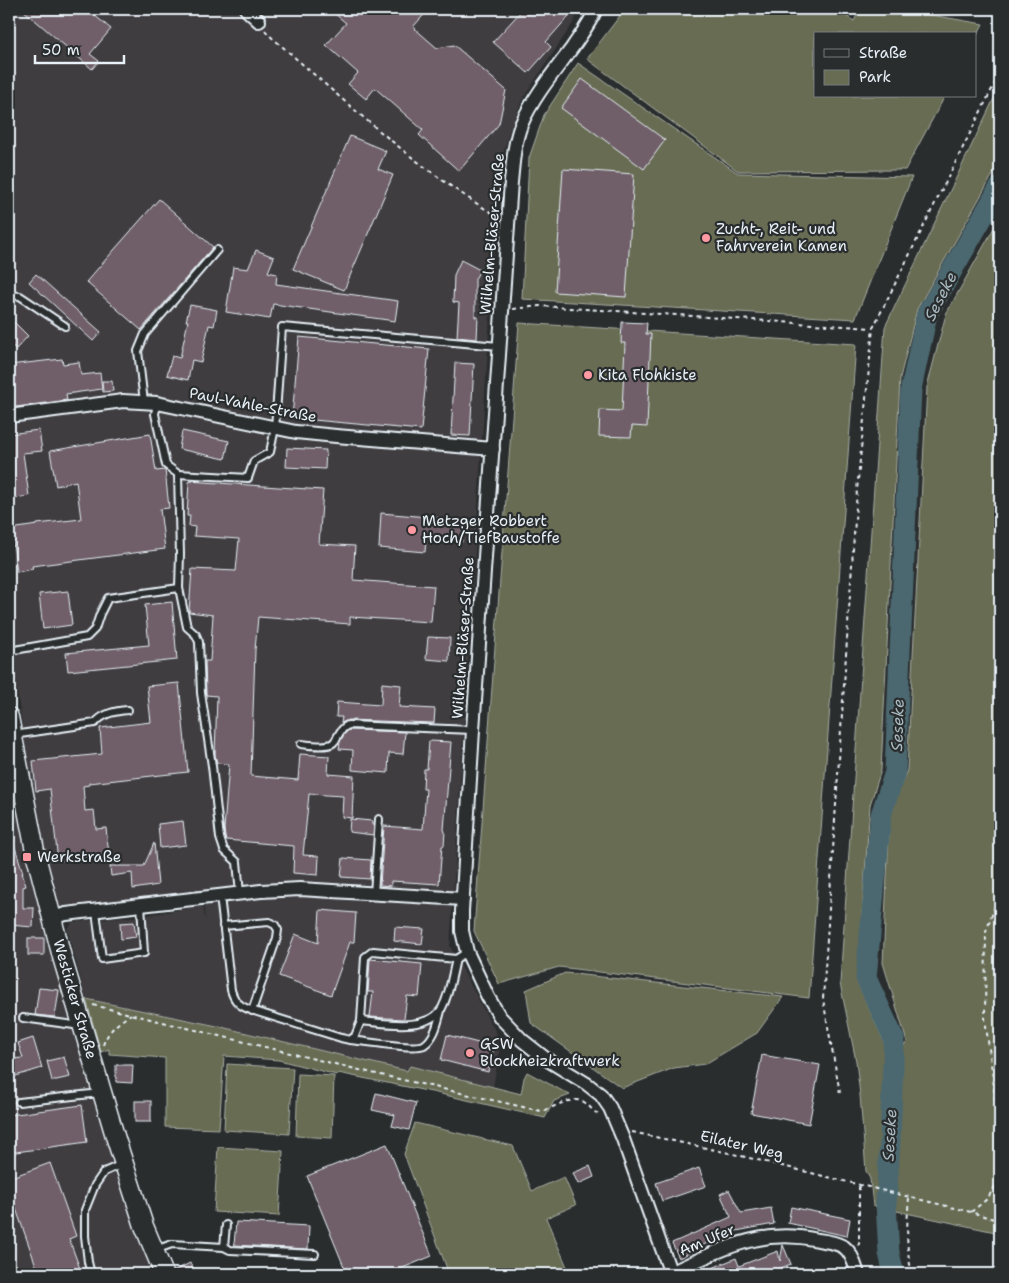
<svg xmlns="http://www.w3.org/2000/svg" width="1009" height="1283" font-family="'Shantell Sans',sans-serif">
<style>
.built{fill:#3f3c3f}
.green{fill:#676c52;stroke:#a8aea5}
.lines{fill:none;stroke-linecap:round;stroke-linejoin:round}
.river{stroke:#4b686f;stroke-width:21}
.building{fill:#6f5f68;stroke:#e8f1f8}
.lane-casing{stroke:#e8f1f8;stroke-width:10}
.street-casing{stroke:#e8f1f8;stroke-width:16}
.secondary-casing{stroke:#e8f1f8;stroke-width:21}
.path{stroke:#e8f1f8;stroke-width:2;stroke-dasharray:4 4;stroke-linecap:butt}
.lane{stroke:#2a2d2e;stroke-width:6}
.street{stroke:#2a2d2e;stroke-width:12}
.secondary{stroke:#2a2d2e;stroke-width:18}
.poi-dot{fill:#ff9aa2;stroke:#2a2d2e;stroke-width:2}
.labels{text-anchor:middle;stroke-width:4.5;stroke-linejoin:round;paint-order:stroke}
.poi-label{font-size:15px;fill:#e8f1f8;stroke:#2a2d2e;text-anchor:start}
.street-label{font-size:15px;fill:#e8f1f8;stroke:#2a2d2e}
.water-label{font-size:16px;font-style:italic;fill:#a9bac1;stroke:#2a2d2e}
</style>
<rect width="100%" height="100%" fill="#2a2d2e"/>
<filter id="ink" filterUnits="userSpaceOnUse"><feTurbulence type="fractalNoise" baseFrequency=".02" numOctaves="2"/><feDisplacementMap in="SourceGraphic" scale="10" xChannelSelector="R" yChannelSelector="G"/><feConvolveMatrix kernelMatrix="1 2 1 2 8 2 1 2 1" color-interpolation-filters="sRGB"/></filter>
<g filter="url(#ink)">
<g class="built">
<path d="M9,9H580L573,23L522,100L508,135L499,172L450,946L501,1042L493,1087L410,1066L408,1071L217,1026L86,999L67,929L73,922L142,916L203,906L206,924L203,897L57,914L38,833L9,637Z"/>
<path d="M9,726L29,849L153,1274H9Z"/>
</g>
<g class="green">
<path d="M625,9H835L854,21L860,9H907L920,13L983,24L975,39V34H815V96H945L905,170L738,171L587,59Z"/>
<path d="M578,63L738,173L912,177L855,319L522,299L529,158L544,115Z"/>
<path d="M1000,86V162L917,309L900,378L881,770L870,805L857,982L886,1046V1065L907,1042L883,963L890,812L907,770L927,387L946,314L1000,217V1233L873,1206L870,1179L866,1171L860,1095L856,1061L840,983L885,327Z"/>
<path d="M519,323L856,344L809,998L559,967L499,984L474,931Z"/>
<path d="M565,973L783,997L757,1033L705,1064L674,1068L622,1088L531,1023L526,990Z"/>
<path d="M86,999L217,1026L407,1071L410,1066L521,1094L524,1078L527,1072L570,1095L554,1101L545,1118L432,1092L338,1073L337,1075L279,1060L224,1056L219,1129L165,1127V1058L109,1054V1049L101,1052Z"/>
<path d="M227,1064L293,1068L289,1134L224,1130Z"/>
<path d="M298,1074L334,1076L332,1138L296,1136Z"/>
<path d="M415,1123L513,1146L532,1191L564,1177L576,1205L546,1218L570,1274H449L404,1154Z"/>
<path d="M218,1147L283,1151L279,1216L214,1212Z"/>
</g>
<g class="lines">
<path class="river" d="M894,1274L889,1253L886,1204L890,1142L894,1039L866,978L881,815L895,772L911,389L927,314L1000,187"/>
</g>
<g class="building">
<path d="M22,9H87L111,29L90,54L99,61L92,69Z"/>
<path d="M329,9H429L413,27L437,48L454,45L506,90L499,124L459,171L419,135L423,130L375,88L366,99L348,84L358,73L326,45L346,23Z"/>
<path d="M523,9H575L546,42L551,47L528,73L493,42Z"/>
<path d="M582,79L665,140L644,169L561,108Z"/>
<path d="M350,136L386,151L378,169L393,175L344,290L293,269Z"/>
<path d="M563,169L634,174L626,297L555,292Z"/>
<path d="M159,199L213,247L141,330L86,282Z"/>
<path d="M256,250L274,257L268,272L277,274L276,284L398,301L395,321L273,304L270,319L226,312L233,267L248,269Z"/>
<path d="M461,260L480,270L475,279V317H478L477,339L457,337L459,303L453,302L454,275Z"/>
<path d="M36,274L101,332L93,341L29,282Z"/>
<path d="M190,305L217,310L214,326L209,325L201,362L192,360L188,380L167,375L172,356L180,358L188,321H186Z"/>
<path d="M9,317L28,336L16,349L9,343Z"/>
<path d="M622,322L647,323L646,334H651L647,427L632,426L631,437L599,436L600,410L622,411L625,343H621Z"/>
<path d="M299,337L429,349L421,430L292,418Z"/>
<path d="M62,359L63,364L79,362L81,375L100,373L102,389L66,394L67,400L9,408V365Z"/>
<path d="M455,363L474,364L470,436L451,435Z"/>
<path d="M102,381H112L113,391L103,392Z"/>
<path d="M39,430L42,451L23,453L29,496L9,499V434Z"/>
<path d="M182,431L229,441L225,459L179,449Z"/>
<path d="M150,434L156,471L165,470L169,508L160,509L165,549L32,566L33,569L17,572L11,529L37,525V524L81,519L76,481L56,486L50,451Z"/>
<path d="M287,448L326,450L325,469L286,467Z"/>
<path d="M189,481L323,490L319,544L355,546L353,580L434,586L431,622L350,617V624L258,617L255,650L251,776L298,780L300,754L329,756L328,774L354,776L352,818L342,817L343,796L309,794L303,855L319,856L318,875L293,873L294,846L226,840L225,837L224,829L229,764L217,763L215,755L217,696L206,695V693L205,661H210L213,615L189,612L192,569L236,571L239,539L194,536L195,527L189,526L190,516H187Z"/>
<path d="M381,513L440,518V523L463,525L462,542L426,539L425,552L379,548Z"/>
<path d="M68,591L72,625L43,629L39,594Z"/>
<path d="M172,602L177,660L68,671L66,653L149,645L145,605Z"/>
<path d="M428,637L450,638L449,661L426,659Z"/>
<path d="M179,683L188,772L89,783V785L83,786L85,811L94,810L96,829L106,828L109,855L58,861L50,789L36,791L33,761L102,754L100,728L151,722L147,686Z"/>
<path d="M382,683L401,685L399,707L435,709L434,723L348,720L341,723L342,717H336L337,702L381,705Z"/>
<path d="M349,730L405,732L403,754L389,753L388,773L352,770L353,750L339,749L340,742L344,734Z"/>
<path d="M429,741L451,742L444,830L445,831L444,846H442L439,884L391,881V886L380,885L384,826L423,829L426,789H423L424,769H427Z"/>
<path d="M350,819L372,821V825H374L373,835L349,832Z"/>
<path d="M183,821L186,845L160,848L158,824Z"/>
<path d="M9,834H11L23,873H22L26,886L23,887V908H34L33,927L9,925Z"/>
<path d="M154,843L158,885L133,889L132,873L111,876L110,866H144Z"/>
<path d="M343,858L371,860L370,879L341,877Z"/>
<path d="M320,910L356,913L354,942H350L331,995L279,976L295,934L318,943Z"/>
<path d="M134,922L136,937L121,939L120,923Z"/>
<path d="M395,927L424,929L422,944L394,941Z"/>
<rect x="28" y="938" width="16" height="17"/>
<path d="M370,959L422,964L419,997L407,996L404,1019L370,1017L373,992H368Z"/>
<path d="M39,988L59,990L55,1017L35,1015Z"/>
<path d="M447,1035L494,1047L488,1072L441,1060Z"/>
<path d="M33,1038L42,1068L9,1078V1059L23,1058L18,1043Z"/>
<path d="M762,1055L820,1065L809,1124L751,1113Z"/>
<path d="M64,1057L70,1077L52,1081L47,1061Z"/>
<path d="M116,1065H133L132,1083L116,1082Z"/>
<path d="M376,1093L416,1103L409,1130L392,1126L395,1115L372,1110Z"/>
<rect x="135" y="1101" width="16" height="21"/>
<path d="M82,1105L87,1142L9,1153V1115Z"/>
<path d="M387,1144L432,1256L388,1274H347L307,1176Z"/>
<path d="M50,1163L76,1236L69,1239L82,1274H39L9,1189V1178Z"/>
<path d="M590,1166L594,1177L578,1184L573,1173Z"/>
<path d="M699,1168L706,1186L662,1201L656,1183Z"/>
<path d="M729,1190L741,1213L771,1208L774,1224L731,1232L701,1246V1247L679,1258L672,1243L731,1217L720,1194Z"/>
<path d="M791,1207L850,1219L847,1236L788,1223Z"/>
<path d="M236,1222L309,1226L308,1249L234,1245Z"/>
<path d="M783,1245L791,1264L765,1274H698L736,1258L739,1266L778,1251L780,1261Z"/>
<path d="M190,1263L196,1274H174V1271Z"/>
</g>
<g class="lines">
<g class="lane-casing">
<g id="lane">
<path d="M9,295L20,296L65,326"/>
<path d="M144,402L138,351L145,334L217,250"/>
<path d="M157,403L155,414L166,465L178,474L180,554L179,588L187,627L196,635L199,642L201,693L212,766L220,838L224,850L237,862L240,893"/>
<path d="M178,474L248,478L254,461L270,452L275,428L282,327L499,346"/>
<path d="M9,651L87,637L95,629L100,614L108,598L179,588"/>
<path d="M13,735L95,723C104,713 115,711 128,710"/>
<path d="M301,744C308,745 328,747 333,743C340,736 337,731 348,725L473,730"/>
<path d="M374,894L379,819"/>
<path d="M220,896L231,990C234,1000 238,1005 248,1009L341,1038L350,1040L355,1036L361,1021L365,957L373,951L456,959L467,952"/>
<path d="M96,911L102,959L144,953L141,905"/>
<path d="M223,926L269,922L275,925L278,930L277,938L252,1011"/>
<path d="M23,1018L81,1026"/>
<path d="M361,1021C384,1023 428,1032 442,1008C450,993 452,975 456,959"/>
<path d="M350,1040C364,1041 414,1050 424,1045C435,1038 438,1022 441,1011"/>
<path d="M19,1102L91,1094L102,1092"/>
<path d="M224,1247L230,1250L315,1254"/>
<path d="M155,1250L172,1244L224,1247L226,1225"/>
<path d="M91,1274L88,1262L85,1236V1210L95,1185L104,1172L122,1164"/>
</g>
</g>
<g class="street-casing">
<g id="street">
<path d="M246,9L259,21"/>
<path d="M596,9C590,23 580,36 572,48C554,72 533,97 521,125C514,143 513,163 511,182L473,730L462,911V931L467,952L488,997L500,1017L522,1040L546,1059L587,1084L601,1095L610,1108L623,1139L671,1274"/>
<path d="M9,416L123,401L157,403L296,432L336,436L493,449"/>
<path d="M52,918L66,914L141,905L261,891L300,889L463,899"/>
<path d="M670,1273C721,1250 760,1227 818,1240C826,1241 837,1243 844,1247C852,1253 855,1265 858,1274"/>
</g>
</g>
<g class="secondary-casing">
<path id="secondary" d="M9,717L36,856L62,957L115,1136L144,1226L164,1274"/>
</g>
<g class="path">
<path d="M956,9H977"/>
<path d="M265,30L269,35C342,98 414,167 497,216"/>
<path d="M513,309L540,306L873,328"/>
<path d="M1000,891L986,932L985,1018L994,1086L1000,1174"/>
<path d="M93,1005L372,1073L541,1111C555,1108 571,1095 584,1102C590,1106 593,1112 600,1115"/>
<path d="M103,1045C109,1029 117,1024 131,1014"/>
<path d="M840,1093L823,999L857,490L873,328L1000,73"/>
<path d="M632,1132L729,1153L971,1212L1000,1221"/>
<path d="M909,1198C907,1218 905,1255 913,1274"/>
<path d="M971,1212L987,1199L1000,1179"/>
<path d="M858,1246L859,1244V1186"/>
</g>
<use href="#lane" class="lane"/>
<use href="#street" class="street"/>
<use href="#secondary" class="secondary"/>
</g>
</g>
<g class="poi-dot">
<circle cx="706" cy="238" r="5"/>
<circle cx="588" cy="375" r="5"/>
<circle cx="412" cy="530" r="5"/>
<rect x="22" y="852" width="10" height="10" rx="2.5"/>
<circle cx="470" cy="1053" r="5"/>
</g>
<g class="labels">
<g class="poi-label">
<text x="716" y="234">Zucht-, Reit- und<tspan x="716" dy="17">Fahrverein Kamen</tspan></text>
<text x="598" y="380">Kita Flohkiste</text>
<text x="422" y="526">Metzger Robbert<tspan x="422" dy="17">Hoch/TiefBaustoffe</tspan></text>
<text x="37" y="862">Werkstraße</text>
<text x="480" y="1049">GSW<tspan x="480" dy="17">Blockheizkraftwerk</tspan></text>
</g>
<g class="street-label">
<text transform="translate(492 234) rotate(-85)" y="5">Wilhelm-Bläser-Straße</text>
<text transform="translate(253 405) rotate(11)" y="5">Paul-Vahle-Straße</text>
<text transform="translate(463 638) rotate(-86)" y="5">Wilhelm-Bläser-Straße</text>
<text transform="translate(75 999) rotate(74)" y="5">Westicker Straße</text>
<text transform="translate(742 1145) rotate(13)" y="5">Eilater Weg</text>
<text transform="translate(707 1240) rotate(-23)" y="5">Am Ufer</text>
</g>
<g class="water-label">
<text transform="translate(940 296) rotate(-63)" y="6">Seseke</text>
<text transform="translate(897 725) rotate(-88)" y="6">Seseke</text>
<text transform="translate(889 1135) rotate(-87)" y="6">Seseke</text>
</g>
</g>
<rect width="1009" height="1283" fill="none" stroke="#2a2d2e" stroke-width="30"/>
<rect x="15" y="15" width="979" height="1253" fill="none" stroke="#e8f1f8" stroke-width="2" filter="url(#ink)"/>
<rect x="814" y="32" width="162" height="65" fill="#2a2d2e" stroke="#767b7f"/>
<rect x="824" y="49" width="25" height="8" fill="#2a2d2e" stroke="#767b7f"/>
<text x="859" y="58" font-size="15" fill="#e8f1f8">Straße</text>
<rect x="824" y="70" width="25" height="15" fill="#676c52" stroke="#767b7f"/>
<text x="859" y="82" font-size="15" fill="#e8f1f8">Park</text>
<path d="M35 55v8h89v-8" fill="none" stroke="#e8f1f8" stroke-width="2.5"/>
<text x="42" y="55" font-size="15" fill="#e8f1f8" stroke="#2a2d2e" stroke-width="4" paint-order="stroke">50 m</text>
</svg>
